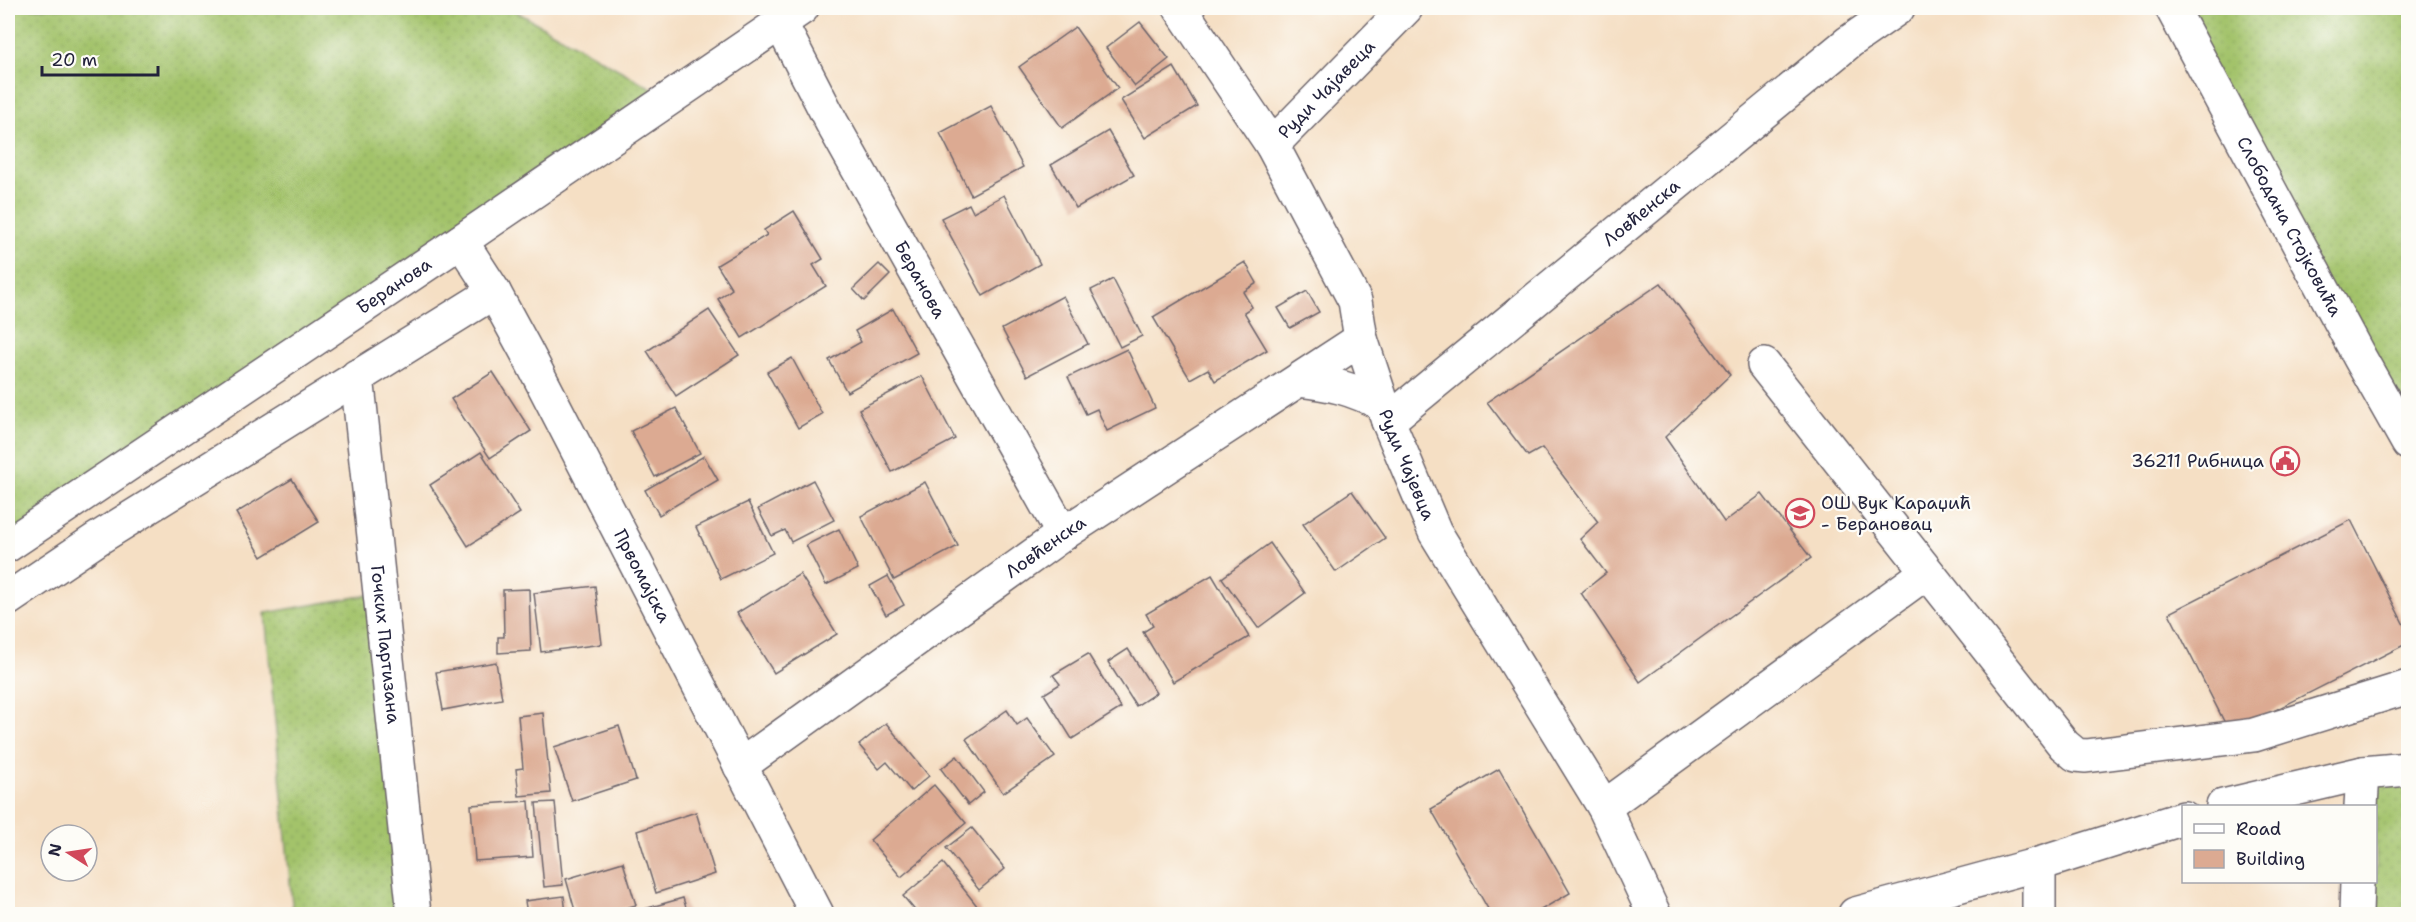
<svg xmlns="http://www.w3.org/2000/svg" width="2416" height="922" font-family="'Shantell Sans',sans-serif">
<style>
.grass{fill:url(#grass-dots);stroke:#627253;stroke-width:1.5}
.building{fill:#dcaa92}
.lines{fill:none;stroke-linecap:round;stroke-linejoin:round}
.minor-casing{stroke:#6c646b;stroke-width:36}
.major-casing{stroke:#6c646b;stroke-width:36}
.minor{stroke:#fff;stroke-width:33}
.major{stroke:#fff;stroke-width:33}
.labels{text-anchor:middle;stroke-width:4.5;stroke-linejoin:round;paint-order:stroke}
.street-label{font-size:18px;fill:#22223b;stroke:#fdfcf7}
.poi-label{font-size:18px;fill:#22223b;stroke:#fdfcf7;text-anchor:end}
</style>
<defs>
<pattern id="grass-dots" width="8" height="8" patternUnits="userSpaceOnUse" patternTransform="scale(1.5)"><rect width="8" height="8" fill="#a3c36b"/><path d="M2 2h.1M6 6h.1" fill="none" stroke="#8ca75e" stroke-width="1.8" stroke-linecap="round"/></pattern>
</defs>
<rect width="100%" height="100%" fill="#fdfcf7"/>
<filter id="ink" filterUnits="userSpaceOnUse"><feTurbulence type="fractalNoise" baseFrequency=".0167" numOctaves="2"/><feDisplacementMap in="SourceGraphic" scale="12" xChannelSelector="R" yChannelSelector="G"/><feConvolveMatrix kernelMatrix="1 2 1 2 8 2 1 2 1" color-interpolation-filters="sRGB"/></filter>
<filter id="wash" filterUnits="userSpaceOnUse"><feTurbulence type="fractalNoise" baseFrequency=".008" numOctaves="4" result="noise"/><feDisplacementMap in="SourceGraphic" scale="24" xChannelSelector="R" yChannelSelector="G"/><feGaussianBlur stdDeviation="1.35" result="paint"/><feColorMatrix in="noise" values="0 0 0 0 0 0 0 0 0 0 0 0 0 0 0 0 0 1.4 0 .05"/><feComposite in="paint" operator="in"/></filter>
<g filter="url(#wash)">
<rect width="100%" height="100%" fill="#f5dfc4"/>
<g class="grass">
<path d="M8,8H510L671,99L8,545Z"/>
<path d="M2172,8H2408V443Z"/>
<path d="M380,593L414,914H293L265,613Z"/>
<path d="M2408,769V914H2356L2357,882H2376V806L2363,773Z"/>
</g>
<g id="blocks">
<g class="building">
<path d="M1140,22L1169,59L1135,86L1106,48Z"/>
<path d="M1075,27L1118,88L1062,128L1019,67Z"/>
<path d="M1174,67L1197,106L1145,138L1121,100Z"/>
<path d="M991,106L1023,167L971,195L940,133Z"/>
<path d="M1108,131L1134,175L1076,208L1051,165Z"/>
<path d="M1004,195L1040,264L983,296L941,218L969,204L973,212Z"/>
<path d="M794,211L823,259L813,265L826,286L742,338L718,299L732,289L717,265L767,235L764,230Z"/>
<path d="M1245,262L1257,283L1243,292L1252,307L1244,312L1267,350L1215,381L1208,369L1190,379L1153,317Z"/>
<path d="M879,264L890,275L864,301L853,289Z"/>
<path d="M1113,279L1142,336L1120,347L1091,290Z"/>
<path d="M1661,283L1730,375L1665,437L1724,522L1762,494L1811,558L1640,682L1581,593L1606,573L1580,539L1598,522L1542,448L1528,456L1487,402Z"/>
<path d="M1307,291L1319,312L1290,328L1278,308Z"/>
<path d="M1063,296L1088,344L1027,376L1002,329Z"/>
<path d="M893,309L917,353L847,392L829,360L861,342L855,331Z"/>
<path d="M709,310L739,355L676,396L647,351Z"/>
<path d="M1127,349L1155,408L1107,431L1097,409L1086,414L1068,377Z"/>
<path d="M792,358L822,414L798,428L767,372Z"/>
<path d="M493,372L531,431L490,458L451,399Z"/>
<path d="M922,376L955,439L892,472L859,409Z"/>
<path d="M676,408L700,453L655,477L631,431Z"/>
<path d="M481,452L520,513L468,546L430,485Z"/>
<path d="M704,456L718,480L659,515L645,490Z"/>
<path d="M292,479L319,522L262,557L236,513Z"/>
<path d="M813,480L834,520L791,542L785,530L772,536L758,509Z"/>
<path d="M925,482L958,546L894,580L861,516Z"/>
<path d="M1352,491L1385,538L1336,572L1303,524Z"/>
<path d="M748,502L773,553L721,579L696,527Z"/>
<path d="M2351,520L2408,633V643L2230,733L2169,613Z"/>
<path d="M839,529L858,569L826,585L806,545Z"/>
<path d="M1270,543L1305,593L1258,628L1222,578Z"/>
<path d="M800,574L837,634L774,673L737,613Z"/>
<path d="M1212,575L1249,637L1173,682L1143,632L1153,626L1146,614Z"/>
<path d="M888,576L904,605L886,615L870,586Z"/>
<path d="M595,586L602,644L541,652L534,593Z"/>
<path d="M529,589L531,651L498,653V637H504L503,590Z"/>
<path d="M1128,649L1156,693L1136,706L1108,662Z"/>
<path d="M1088,654L1121,708L1072,739L1044,694L1060,684L1053,675Z"/>
<path d="M496,662L502,699L443,710L436,672Z"/>
<path d="M1007,710L1017,725L1027,718L1055,757L1003,793L966,739Z"/>
<path d="M543,713L551,793L519,796L516,769L523,768L518,716Z"/>
<path d="M886,723L929,776L911,791L887,762L879,769L859,745Z"/>
<path d="M619,726L636,780L572,801L554,747Z"/>
<path d="M957,756L984,792L968,805L941,769Z"/>
<path d="M1499,769L1570,893L1534,914H1491L1431,809Z"/>
<path d="M934,785L966,823L901,877L870,840Z"/>
<path d="M529,801L533,857L475,861L471,805Z"/>
<path d="M555,802L563,885L544,887L536,803Z"/>
<path d="M696,812L715,874L656,893L637,831Z"/>
<path d="M972,828L1005,869L979,890L946,848Z"/>
<path d="M623,862L636,905L604,914H576L566,879Z"/>
<path d="M943,863L982,912L978,914H918L903,896Z"/>
<path d="M564,896L566,914H527L525,901Z"/>
<path d="M683,898L688,914H627Z"/>
</g>
</g>
</g>
<g filter="url(#ink)">
<use href="#blocks" fill-opacity="0" stroke="#6c646b" stroke-width="1.5"/>
<g class="lines">
<g class="minor-casing">
<g id="minor">
<path id="s1" d="M1180,8L1272,145L1355,301L1361,339L1388,421L1435,532L1604,807L1654,914"/>
<path id="s2" d="M2172,8L2360,358L2408,443"/>
<path id="s3" d="M781,24L832,123L1063,534"/>
<path id="s4" d="M1272,145L1406,8"/>
<path d="M1764,365L2064,745L2076,755L2086,756L2254,735L2408,687"/>
<path id="s5" d="M357,376L414,914"/>
<path d="M1299,380C1333,384 1351,388 1382,404"/>
<path id="s6" d="M1388,421L1849,42L1898,8"/>
<path d="M8,599L97,539L494,292"/>
<path id="s7" d="M740,766L1063,534L1361,339"/>
<path d="M2361,806L2363,773"/>
<path d="M1604,807L1927,572"/>
<path d="M2039,914V864"/>
<path d="M2356,914L2357,882"/>
</g>
</g>
<g class="major-casing">
<g id="major">
<path id="s8" d="M461,241L494,292L526,351L817,914"/>
<path id="s9" d="M8,545L461,241L802,8"/>
<path d="M2223,806L2363,773L2408,769"/>
<path d="M1855,914L2039,864L2184,818"/>
</g>
</g>
<use href="#minor" class="minor"/>
<use href="#major" class="major"/>
</g>
</g>
<defs>
<g id="civic-ring" transform="scale(1.5)"><circle r="9.5" fill="#fdfcf7" stroke="#d1495b" stroke-width="1.5"/><path d="M-.6-6.5H3V-4.5H.6V-3L4-1V1h2V6H-6V1h2V-1L-.6-3ZM-1.2 2.5V6h2.4V2.5Z" fill="#d1495b"/></g>
<g id="school-ring" transform="scale(1.5)"><circle r="9.5" fill="#fdfcf7" stroke="#d1495b" stroke-width="1.5"/><path d="M0-5L7-2L0 1L-7-2ZM-4 1L0 2.5L4 1V4Q0 6-4 4Z" fill="#d1495b"/></g>
</defs>
<g fill-rule="evenodd">
<use href="#civic-ring" x="2285" y="461"/>
<use href="#school-ring" x="1800" y="513"/>
</g>
<g class="labels">
<g class="street-label">
<text dy="6" stroke="none"><textPath href="#s4" startOffset="78">Руди Чајавеца</textPath></text>
<text dy="6" stroke="none"><textPath href="#s6" startOffset="328">Ловћенска</textPath></text>
<text dy="6" stroke="none"><textPath href="#s2" startOffset="248">Слободана Стојковића</textPath></text>
<text dy="6" stroke="none"><textPath href="#s3" startOffset="291">Беранова</textPath></text>
<text dy="6" stroke="none"><textPath href="#s9" startOffset="465">Беранова</textPath></text>
<text dy="6" stroke="none"><textPath href="#s1" startOffset="514">Руди Чајевца</textPath></text>
<text dy="6" stroke="none"><textPath href="#s7" startOffset="376">Ловћенска</textPath></text>
<text dy="6" stroke="none"><textPath href="#s8" startOffset="381">Првомајска</textPath></text>
<text dy="6" stroke="none"><textPath href="#s5" startOffset="270">Гочких Партизана</textPath></text>
</g>
<g class="poi-label">
<text x="2264" y="467">36211 Рибница</text>
<text x="1821" y="509" text-anchor="start">ОШ Вук Караџић<tspan x="1821" dy="21">- Берановац</tspan></text>
</g>
</g>
<rect width="2416" height="922" fill="none" stroke="#fdfcf7" stroke-width="30"/>
<rect x="2182" y="805" width="195" height="78" fill="#fdfcf7" stroke="#a5a5ac" stroke-width="1.5"/>
<rect x="2194" y="824" width="30" height="9" fill="#ffffff" stroke="#a5a5ac" stroke-width="1.5"/>
<text x="2236" y="835" font-size="18" fill="#22223b">Road</text>
<rect x="2194" y="850" width="30" height="18" fill="#dcaa92" stroke="#a5a5ac" stroke-width="1.5"/>
<text x="2236" y="865" font-size="18" fill="#22223b">Building</text>
<g transform="translate(69 853) rotate(282)"><circle r="28" fill="#fdfcf7" stroke="#a5a5ac" stroke-width="1.5"/>
<path d="M0-4.5L10 22L0 15L-10 22Z" fill="#d1495b"/>
<text y="-9" font-size="16" font-weight="bold" text-anchor="middle" fill="#22223b">N</text>
</g>
<path d="M42 66v9h116v-9" fill="none" stroke="#22223b" stroke-width="3"/>
<text x="51" y="66" font-size="18" fill="#22223b" stroke="#fdfcf7" stroke-width="4.5" paint-order="stroke">20 m</text>
</svg>
